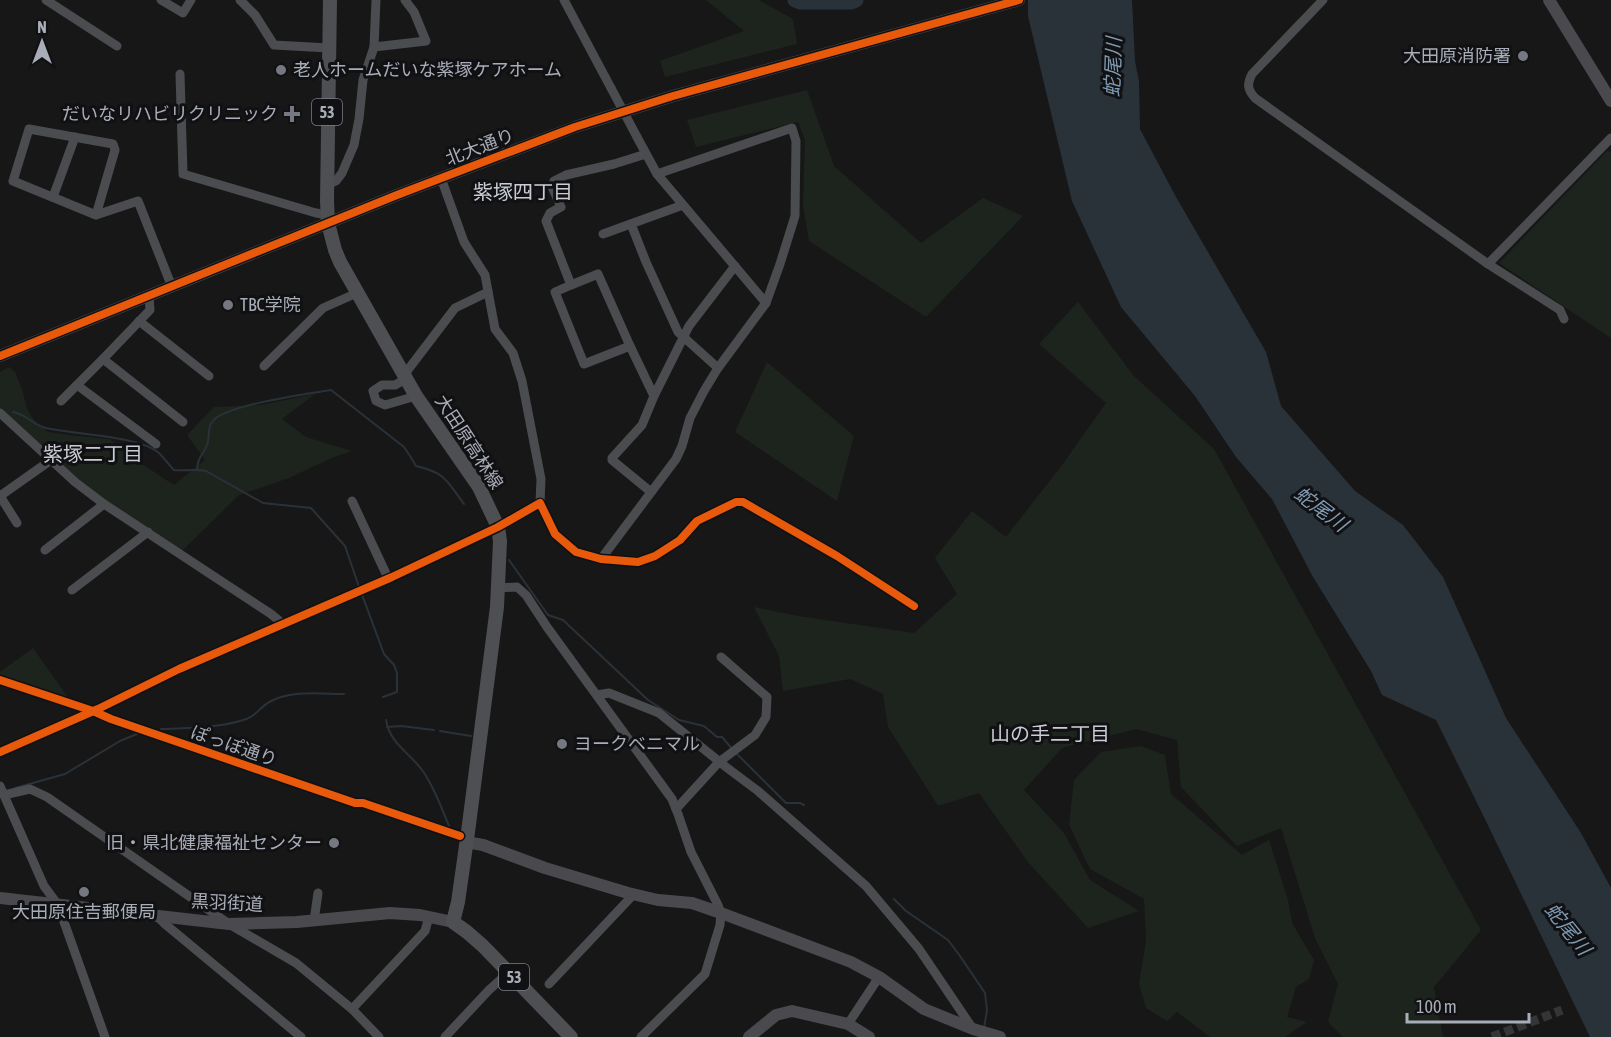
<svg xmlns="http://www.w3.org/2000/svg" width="1611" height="1037" font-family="'Asap Condensed','Noto Sans JP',sans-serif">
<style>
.green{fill:#1d241e}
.water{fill:#2a3239}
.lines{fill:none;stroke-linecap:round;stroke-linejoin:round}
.stream{stroke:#2a3239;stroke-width:2}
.river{stroke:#2a3239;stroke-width:15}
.street-tunnel{stroke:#343537;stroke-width:9;stroke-dasharray:9 4.5;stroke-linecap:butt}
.street{stroke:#4b4c50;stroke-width:9}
.secondary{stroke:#4a4a4e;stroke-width:12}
.primary{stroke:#4d4f52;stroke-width:14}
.street-bridge{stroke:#4b4c50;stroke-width:9}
.cycleway-casing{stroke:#111113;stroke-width:11}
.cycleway{stroke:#e8590c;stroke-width:8}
.poi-dot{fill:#757880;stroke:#111113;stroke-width:2}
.labels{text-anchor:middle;stroke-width:6;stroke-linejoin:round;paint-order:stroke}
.shield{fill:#111113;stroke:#7b7e86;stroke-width:1.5}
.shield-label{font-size:16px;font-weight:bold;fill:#a8adb8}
.poi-label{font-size:18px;fill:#a8adb8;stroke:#111113;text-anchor:end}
.street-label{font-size:18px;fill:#a8adb8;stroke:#111113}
.water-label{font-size:20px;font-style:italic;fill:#7f9bb3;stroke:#111113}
.neighbourhood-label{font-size:20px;fill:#c9ccd4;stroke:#111113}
</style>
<rect width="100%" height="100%" fill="#171717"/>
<g class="green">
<path d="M706,0H759L793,19L797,44L665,77L660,61L744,31Z"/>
<path d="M807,90L834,166L921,243L983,198L1023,216L926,317L809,241L803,205L805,140L798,122L696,147L687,120Z"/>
<path d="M1607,151L1611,152V338L1499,263Z"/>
<path d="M1078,302L1134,376L1214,449L1481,930L1434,987L1443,1037H1343L1328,1022L1338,984L1315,938L1281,828L1237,846L1181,787L1177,740L1136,729L1062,748L1024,790L1064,833L1090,880L1139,911L1088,928L1028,862L979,793L938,806L888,727L883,694L850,679L783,691L779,656L754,607L798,616L914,633L957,594L935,558L972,511L1006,537L1062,465L1106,403L1039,344Z"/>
<path d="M767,362L854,436L837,501L735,432Z"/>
<path d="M9,367L15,372L22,389L27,409L34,420L48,432L77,436L110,439L128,455L174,485L205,460L187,435L214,407L261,405L315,394L282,419L306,437L352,451L334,457L289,478L239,495L182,551L105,502L76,479L0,409V372Z"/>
<path d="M33,648L69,699L0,675V672Z"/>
<path d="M1141,746L1165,755L1171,794L1242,855L1269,840L1288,900L1292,923L1314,960L1309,979L1296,987L1287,1017L1307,1022L1285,1037H1210L1177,1012L1167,1021L1146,1008L1139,984L1146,941L1144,899L1090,869L1069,825L1074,780L1101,752Z"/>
</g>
<path class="water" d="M1028,0H1132L1135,61L1139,82L1140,129L1176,197L1266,352L1281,406L1355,491L1403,525L1443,577L1506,718L1581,833L1611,888V1037H1590L1484,817L1436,720L1382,695L1371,671L1313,577L1272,499L1236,457L1195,396L1121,307L1072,201L1028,16Z"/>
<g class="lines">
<g class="stream">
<path d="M13,412C28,415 31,424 46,428C72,434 141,436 159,453C164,458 169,465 174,470C185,471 195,469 206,471L263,503L311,508L345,546L359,587"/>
<path d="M197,469C198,455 203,456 207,445C210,438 207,429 212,422C223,405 308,394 331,390L404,447L410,456L416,466C446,473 446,480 464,504"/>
<path d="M509,560L548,615L563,620L648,700L679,720L704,726L717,737H722L733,750"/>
<path d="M361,592L384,654L394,665L397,673V692L383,697"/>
<path d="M386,720C390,744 409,752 422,770C434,786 441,807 449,826"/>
<path d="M387,727L401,726L434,730"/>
<path d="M161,729C187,728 215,728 240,721C257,717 258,708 271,701C293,690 320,694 344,694"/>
<path d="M440,731L471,736"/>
<path d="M737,754L786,803H800L804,805"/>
<path d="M15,788L65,774L120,741L137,734"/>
<path d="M894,899L906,911L948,940L960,956L985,993L987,1010L984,1028"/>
</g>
<path class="river" d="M795,0L800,2H851L856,0"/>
<path class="street-tunnel" d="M1492,1037L1562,1010"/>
<g class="street">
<path d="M46,0L117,46"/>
<path d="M161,0L183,13L191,0"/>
<path d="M240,0L255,15L274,45L329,48"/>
<path d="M564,0L611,88"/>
<path d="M1323,0L1252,74C1247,84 1247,89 1255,98L1488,264L1560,310L1564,319"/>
<path d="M374,47L426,41L414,12L405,0"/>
<path d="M180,74L183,174L316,213L328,215"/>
<path d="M637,137L657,174L766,303"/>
<path d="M646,154L614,164L566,175L554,181L552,187L561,207L550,213L546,221L571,285L555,292L584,364L630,346L654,396"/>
<path d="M441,178L464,242L485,275L495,329L513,353L522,381L541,479L540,503"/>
<path d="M327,185L336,181L342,173L354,145L359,119L363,80L374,47L376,0"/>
<path d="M53,197L75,137"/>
<path d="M96,215L115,150L113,144L29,129L13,181L96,215L138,201L172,287"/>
<path d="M631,224L646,262L678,332L718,368"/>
<path d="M603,234L683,205"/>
<path d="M1488,264L1611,138"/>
<path d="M571,285L598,274L630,346"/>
<path d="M139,321L209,376"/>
<path d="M103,359L183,422"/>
<path d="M264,366L323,308L357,293"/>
<path d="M404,375L455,308L488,292"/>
<path d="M406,379L395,385H382L373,391L376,401L385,405L416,396"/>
<path d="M77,385L156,444"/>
<path d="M61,401L103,359L150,310L149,296"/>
<path d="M0,413L75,482L104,504L271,614L283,624"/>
<path d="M651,492L612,460V458L642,425L654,396L689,326L735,266"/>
<path d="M352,501L388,578"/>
<path d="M17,523L0,496L51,460"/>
<path d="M45,550L104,504"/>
<path d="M601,559L676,459L682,446L690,418L704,391L718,368L766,303L780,264L795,216L796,141L792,128L657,174"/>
<path d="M498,588L517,587L526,595L547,627L672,799L678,814L691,852L718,905L721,913L720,925L705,974L641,1037"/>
<path d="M72,590L148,532"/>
<path d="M597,695L609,693L659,713L726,767L758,791L866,886L919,949L973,1029"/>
<path d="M0,752L98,709L179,669L392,577L498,527L540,503L555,534L576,552L601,559L638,562L655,556L680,540L697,521L736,502H743L837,556L914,606"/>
<path d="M0,786L44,886L58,905L105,1037"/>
<path d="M4,795L30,789L47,797L229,924L296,963L352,1009L379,1037"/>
<path d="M676,809L719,762L755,735L766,717L767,697L721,657"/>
<path d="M158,917L165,924L301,1037"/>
<path d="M314,921L318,893"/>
<path d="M549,984L634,894"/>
<path d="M352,1009L425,931L429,917"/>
<path d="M848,1024L879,977"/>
<path d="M445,1037L489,990L509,972"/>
</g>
<g class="secondary">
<path d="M1549,0L1611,101"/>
<path d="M0,356L397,195L575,127L673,96L1019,0"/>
<path d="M466,842L483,845L545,868L628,893L658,900L692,903L721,913L851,962L879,977L924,1009L973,1029L1000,1037"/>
<path d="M0,898L229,924L297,922L390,913L420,915L453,922"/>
<path d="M749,1037L776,1015L792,1011L848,1024L869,1037"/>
</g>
<path class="primary" d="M330,0L327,201L328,223L335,250L340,262L416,396L479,487L498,527L500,541L497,607L468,832L458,902L453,922L467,932L483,946L571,1037"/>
<path class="street-bridge" d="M611,88L637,137"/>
<g class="cycleway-casing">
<g id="cycleway">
<path d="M0,356L397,195L575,127L673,96L1019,0"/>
<path d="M0,680L93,711L111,719L355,803H363L460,836"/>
<path d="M0,752L98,709L179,669L392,577L498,527L540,503L555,534L576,552L601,559L638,562L655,556L680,540L697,521L736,502H743L837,556L914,606"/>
</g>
</g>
<use href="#cycleway" class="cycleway"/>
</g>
<g class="poi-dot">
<circle cx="1523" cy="56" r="6"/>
<circle cx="281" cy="70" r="6"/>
<path d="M289 105h6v6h6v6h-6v6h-6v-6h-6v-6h6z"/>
<circle cx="228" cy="305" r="6"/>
<circle cx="562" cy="744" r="6"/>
<circle cx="334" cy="843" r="6"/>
<circle cx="84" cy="892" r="6"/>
</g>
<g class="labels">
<g class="shield">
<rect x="312" y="99" width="30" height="26" rx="4.5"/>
<rect x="499" y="964" width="30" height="26" rx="4.5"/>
</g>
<g class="shield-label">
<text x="327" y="118">53</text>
<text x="514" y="983">53</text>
</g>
<g class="poi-label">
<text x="1511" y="62">大田原消防署</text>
<text x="293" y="76" text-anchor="start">老人ホームだいな紫塚ケアホーム</text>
<text x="278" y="120">だいなリハビリクリニック</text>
<text x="240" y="311" text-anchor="start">TBC学院</text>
<text x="574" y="750" text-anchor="start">ヨークベニマル</text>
<text x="322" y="849">旧・県北健康福祉センター</text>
<text x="84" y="918" text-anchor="middle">大田原住吉郵便局</text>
</g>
<g class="street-label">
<text transform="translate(480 147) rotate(-21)" y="6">北大通り</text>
<text transform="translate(469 442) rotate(57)" y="6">大田原高林線</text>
<text transform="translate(234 746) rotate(19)" y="6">ぽっぽ通り</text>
<text transform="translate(227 903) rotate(3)" y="6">黒羽街道</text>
</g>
<g class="water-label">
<text transform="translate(1113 67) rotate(-88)" y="7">蛇尾川</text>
<text transform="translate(1321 509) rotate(37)" y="7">蛇尾川</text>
<text transform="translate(1568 929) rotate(51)" y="7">蛇尾川</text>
</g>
<g class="neighbourhood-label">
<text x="523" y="199">紫塚四丁目</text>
<text x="93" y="461">紫塚二丁目</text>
<text x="1050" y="741">山の手二丁目</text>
</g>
</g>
<g transform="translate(42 42)" stroke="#111113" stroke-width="4.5" paint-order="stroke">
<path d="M0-4.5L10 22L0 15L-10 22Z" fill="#a8adb8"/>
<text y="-9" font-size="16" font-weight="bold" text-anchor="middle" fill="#a8adb8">N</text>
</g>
<path d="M1407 1013v9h122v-9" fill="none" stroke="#a8adb8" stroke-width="3"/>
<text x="1416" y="1013" font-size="18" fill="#a8adb8" stroke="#111113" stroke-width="4.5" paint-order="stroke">100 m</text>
</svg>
